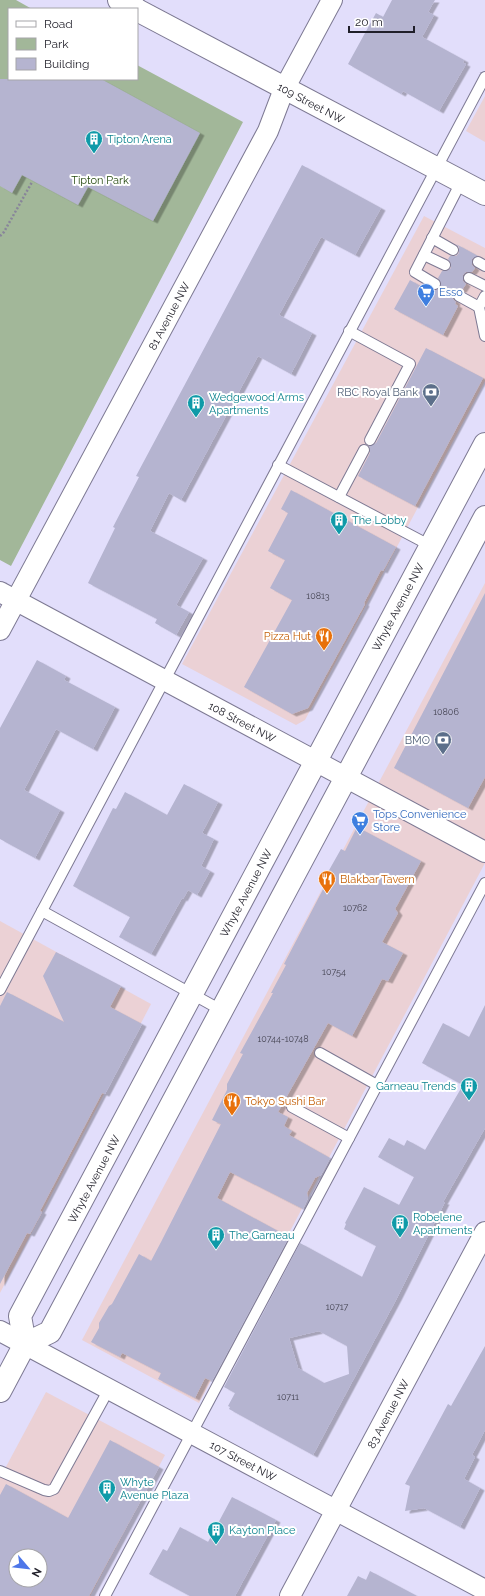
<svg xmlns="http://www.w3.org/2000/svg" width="485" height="1596" font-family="Raleway,sans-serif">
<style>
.commercial{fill:#ebd1d5;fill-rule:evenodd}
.green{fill:#a2b799}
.building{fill:#b5b4d0;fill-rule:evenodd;filter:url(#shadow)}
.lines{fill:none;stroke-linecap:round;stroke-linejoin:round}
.service-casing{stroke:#7d7993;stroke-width:12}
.minor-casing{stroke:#7d7993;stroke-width:22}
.secondary-casing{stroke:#7d7993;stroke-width:24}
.path{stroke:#88859a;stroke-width:2.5;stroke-dasharray:2 2;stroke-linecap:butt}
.service{stroke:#fff;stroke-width:10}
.minor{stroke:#fff;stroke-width:20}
.secondary{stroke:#fff;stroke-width:22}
.labels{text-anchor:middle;stroke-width:4;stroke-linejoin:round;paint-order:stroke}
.number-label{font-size:9px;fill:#454453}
.street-label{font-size:11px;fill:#201f29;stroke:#fff}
.culture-label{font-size:11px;fill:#0d838f;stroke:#fff;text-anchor:start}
.park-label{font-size:11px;fill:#25490f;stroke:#fff}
.shop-label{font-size:11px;fill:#366cbe;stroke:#fff;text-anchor:start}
.service-label{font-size:11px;fill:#4e5e75;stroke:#fff;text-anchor:end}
.food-label{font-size:11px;fill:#c56008;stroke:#fff;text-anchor:start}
</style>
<defs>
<filter id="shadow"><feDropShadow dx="4.5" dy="2.5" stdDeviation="0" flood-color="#0004"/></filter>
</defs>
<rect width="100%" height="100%" fill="#e2defb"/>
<g class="commercial">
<path d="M485,96V142L466,131Z"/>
<path d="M424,216L485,248V381L305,720L296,725L182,664Z"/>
<path d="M485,583V863L199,1403L82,1340Z"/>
<path d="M0,921L151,1004L0,1293Z"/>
<path d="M46,1392L165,1455L90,1596H0V1478ZM16,1556H40V1580H16Z"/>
</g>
<path class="green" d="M0,0H16L32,9H9V79H137V65L243,122L11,566L0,560Z"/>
<g class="building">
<path d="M392,0H435L428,12L434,15L422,37L464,60L463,63L466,64L439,111L403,91L401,94L348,64L376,13L383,17Z"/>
<path d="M0,79H101L200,133L153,221L88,187L78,205L22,175L12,193L0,186Z"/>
<path d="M302,165L381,208L355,255L321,237L279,315L312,333L291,374L258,356L181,500L169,493L150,531L203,558L176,605L189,612L176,635L155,623L157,619L88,583L115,528L113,527L139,477L136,476Z"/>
<path d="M456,244L478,256L472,259V265L475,268L472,272H466L463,275V281L466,284L462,290H456L453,293V299L456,302L455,304L458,306L443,335L394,309L410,280L431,292L440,288L441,284L438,278L442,271H446L451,268V264L448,259L450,256H456L459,253V247Z"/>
<path d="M426,348L483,378L415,506L358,476L370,453L369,446L376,443Z"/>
<path d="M291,490L396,547L383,571L381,570L364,603L365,604L308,708L292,714L244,687L292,600L270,588L285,560L268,551L288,513L281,509Z"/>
<path d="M485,593V777L468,808L394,768Z"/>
<path d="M37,660L66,676L64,680L115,707L93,749L56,729L39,761L24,790L60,810L35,858L0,839V728Z"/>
<path d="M184,784L218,802L202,833L214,839L201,866L210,871L197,895L188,890L183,899L182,898L151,954L119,937L130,917L73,886L113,808L116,809L125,792L167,815Z"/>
<path d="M357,827L421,861L395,909L398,913L382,942L403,953L388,981L382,979L352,1036L328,1023L278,1112L288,1117L284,1126L292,1131L289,1135L330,1158L321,1175L315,1178L307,1193L308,1198L303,1209L230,1172L217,1198L289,1237L212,1381L205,1378L195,1398L158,1379L161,1373L122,1353L120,1357L91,1342L99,1328V1323L109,1306L112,1304L139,1254L151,1261L161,1242L221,1124L212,1120L227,1090V1084L243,1054L240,1053L273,993H271L286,965L284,964L331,874L328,872L341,849L345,851Z"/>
<path d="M56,952L121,986L110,1007L142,1024L105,1094L102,1093L40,1211L42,1212L30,1234L27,1233L0,1284V1006L7,992L64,1022L43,976Z"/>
<path d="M485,1005V1128L443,1202H445L397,1298L313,1455L229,1409L230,1407L228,1406L235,1393L224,1387L300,1243L362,1277L376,1246L344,1229L346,1224L345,1223L364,1187L399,1205L414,1177L378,1157L389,1138L404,1146L407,1140L425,1150L463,1085L422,1063L443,1023L469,1037ZM319,1331L347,1346L349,1374L324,1383L298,1368L289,1338Z"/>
<path d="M485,1346V1430L472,1455L475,1457L464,1479L480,1488L460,1527L424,1508L405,1511L410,1486L405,1484L448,1404L451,1406Z"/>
<path d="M110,1440L159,1467L89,1596H0V1495L6,1484L68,1518ZM16,1556H40V1580H16Z"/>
<path d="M232,1497L276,1520L235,1596H190L149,1574L163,1549L167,1551L180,1527L208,1542Z"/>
<path d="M370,1571L417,1596H347L358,1576L366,1580Z"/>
</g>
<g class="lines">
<g class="service-casing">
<g id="service">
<path d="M432,238L453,250"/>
<path d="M424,255L445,265"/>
<path d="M478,262L485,266"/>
<path d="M469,278L485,286"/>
<path d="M435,284L415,272L461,182"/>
<path d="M459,296L479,307"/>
<path d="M485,296L479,307L485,336"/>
<path d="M349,331L410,364L370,440"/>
<path d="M278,465L431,546"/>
<path d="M339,497L364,450"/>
<path d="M42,911L221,1010"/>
<path d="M0,990L485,77"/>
<path d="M320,1053L377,1085"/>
<path d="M292,1107L349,1138"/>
<path d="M0,1471L44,1490L49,1491L54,1489L109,1389"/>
<path d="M105,1596L485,883"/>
</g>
</g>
<g class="minor-casing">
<g id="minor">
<path d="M0,592L485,852"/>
<path d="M0,630L268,131L284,89L332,0"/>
<path d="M0,1331L485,1590"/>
<path d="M290,1596L485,1232"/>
</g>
</g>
<g class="secondary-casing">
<g id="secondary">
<path d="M119,0L136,9"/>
<path d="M137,10L485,194"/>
<path d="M25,1344L20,1316L485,444"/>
<path d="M0,1391L25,1344L50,1332L485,517"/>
</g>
</g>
<path class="path" d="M0,236L4,232L32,182"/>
<use href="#service" class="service"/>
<use href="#minor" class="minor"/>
<use href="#secondary" class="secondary"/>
</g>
<defs>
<g id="building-pin" transform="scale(0.9)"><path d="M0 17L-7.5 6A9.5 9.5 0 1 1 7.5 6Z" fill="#0f9aa8" stroke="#fff"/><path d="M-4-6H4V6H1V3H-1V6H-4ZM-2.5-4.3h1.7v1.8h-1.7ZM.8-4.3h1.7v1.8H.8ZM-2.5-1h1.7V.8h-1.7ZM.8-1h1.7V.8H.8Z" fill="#fff"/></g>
<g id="supermarket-pin" transform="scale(0.9)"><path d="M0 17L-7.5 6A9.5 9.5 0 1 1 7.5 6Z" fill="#3f7fe0" stroke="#fff"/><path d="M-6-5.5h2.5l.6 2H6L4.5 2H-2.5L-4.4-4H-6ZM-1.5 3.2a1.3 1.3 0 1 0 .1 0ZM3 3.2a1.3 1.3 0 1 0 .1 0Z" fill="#fff"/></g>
<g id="bank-pin" transform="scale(0.9)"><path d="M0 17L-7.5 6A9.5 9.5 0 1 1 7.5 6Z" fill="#5c6f8a" stroke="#fff"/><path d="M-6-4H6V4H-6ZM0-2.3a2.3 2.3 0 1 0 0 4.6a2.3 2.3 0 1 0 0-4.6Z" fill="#fff"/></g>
<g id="restaurant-pin" transform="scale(0.9)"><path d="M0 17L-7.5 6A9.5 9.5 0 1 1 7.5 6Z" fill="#e8710a" stroke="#fff"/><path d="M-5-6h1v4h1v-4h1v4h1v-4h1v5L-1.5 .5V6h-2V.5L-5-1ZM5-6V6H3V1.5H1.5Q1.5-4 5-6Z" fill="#fff"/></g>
</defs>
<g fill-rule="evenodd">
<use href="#building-pin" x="94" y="139"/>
<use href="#supermarket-pin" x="426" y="292"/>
<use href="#bank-pin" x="431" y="392"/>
<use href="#building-pin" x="196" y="403"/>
<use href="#building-pin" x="339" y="520"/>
<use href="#restaurant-pin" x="324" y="636"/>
<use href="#bank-pin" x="443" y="740"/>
<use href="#supermarket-pin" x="360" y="820"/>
<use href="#restaurant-pin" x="327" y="879"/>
<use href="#building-pin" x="469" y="1086"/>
<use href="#restaurant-pin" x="232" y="1101"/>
<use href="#building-pin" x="400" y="1223"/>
<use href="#building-pin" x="216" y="1235"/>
<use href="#building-pin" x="107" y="1488"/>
<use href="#building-pin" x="216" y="1530"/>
</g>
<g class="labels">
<g class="number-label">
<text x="318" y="599">10813</text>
<text x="446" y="715">10806</text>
<text x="355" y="911">10762</text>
<text x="334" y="975">10754</text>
<text x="283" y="1042">10744-10748</text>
<text x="337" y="1310">10717</text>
<text x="288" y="1400">10711</text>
</g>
<g class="street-label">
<text transform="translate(311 103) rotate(28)" y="4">109 Street NW</text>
<text transform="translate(169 316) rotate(-62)" y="4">81 Avenue NW</text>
<text transform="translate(398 607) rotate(-62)" y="4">Whyte Avenue NW</text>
<text transform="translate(242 722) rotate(28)" y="4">108 Street NW</text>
<text transform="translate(246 893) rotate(-62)" y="4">Whyte Avenue NW</text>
<text transform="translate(94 1179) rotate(-62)" y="4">Whyte Avenue NW</text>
<text transform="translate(388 1414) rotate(-62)" y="4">83 Avenue NW</text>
<text transform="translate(243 1461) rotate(28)" y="4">107 Street NW</text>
</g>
<g class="culture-label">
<text x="107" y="143">Tipton Arena</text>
<text x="209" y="401">Wedgewood Arms<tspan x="209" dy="13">Apartments</tspan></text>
<text x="352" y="524">The Lobby</text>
<text x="456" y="1090" text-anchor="end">Garneau Trends</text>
<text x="413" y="1221">Robelene<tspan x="413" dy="13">Apartments</tspan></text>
<text x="229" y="1239">The Garneau</text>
<text x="120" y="1486">Whyte<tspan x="120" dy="13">Avenue Plaza</tspan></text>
<text x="229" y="1534">Kayton Place</text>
</g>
<g class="park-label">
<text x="100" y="184">Tipton Park</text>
</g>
<g class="shop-label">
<text x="439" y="296">Esso</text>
<text x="373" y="818">Tops Convenience<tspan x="373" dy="13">Store</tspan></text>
</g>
<g class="service-label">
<text x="418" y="396">RBC Royal Bank</text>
<text x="430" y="744">BMO</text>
</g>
<g class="food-label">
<text x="311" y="640" text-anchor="end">Pizza Hut</text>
<text x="340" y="883">Blakbar Tavern</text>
<text x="245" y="1105">Tokyo Sushi Bar</text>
</g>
</g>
<rect x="8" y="8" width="130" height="72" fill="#ffffff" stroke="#a6a5a9"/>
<rect x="16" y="21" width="20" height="6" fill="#ffffff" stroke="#a6a5a9"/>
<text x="44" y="28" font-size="12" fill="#201f29">Road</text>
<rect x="16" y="38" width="20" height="12" fill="#a2b799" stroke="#a6a5a9"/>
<text x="44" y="48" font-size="12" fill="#201f29">Park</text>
<rect x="16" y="58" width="20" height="12" fill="#b5b4d0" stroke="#a6a5a9"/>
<text x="44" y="68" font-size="12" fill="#201f29">Building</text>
<g transform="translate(28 1568) rotate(118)"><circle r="19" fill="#ffffff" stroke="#a6a5a9"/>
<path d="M0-3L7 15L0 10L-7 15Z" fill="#4d76e9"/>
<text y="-6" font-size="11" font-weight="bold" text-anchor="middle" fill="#201f29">N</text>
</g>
<path d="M349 26v6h65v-6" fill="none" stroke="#201f29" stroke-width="2"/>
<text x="355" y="26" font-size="12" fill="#201f29" stroke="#ffffff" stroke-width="3" paint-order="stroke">20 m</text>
</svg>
